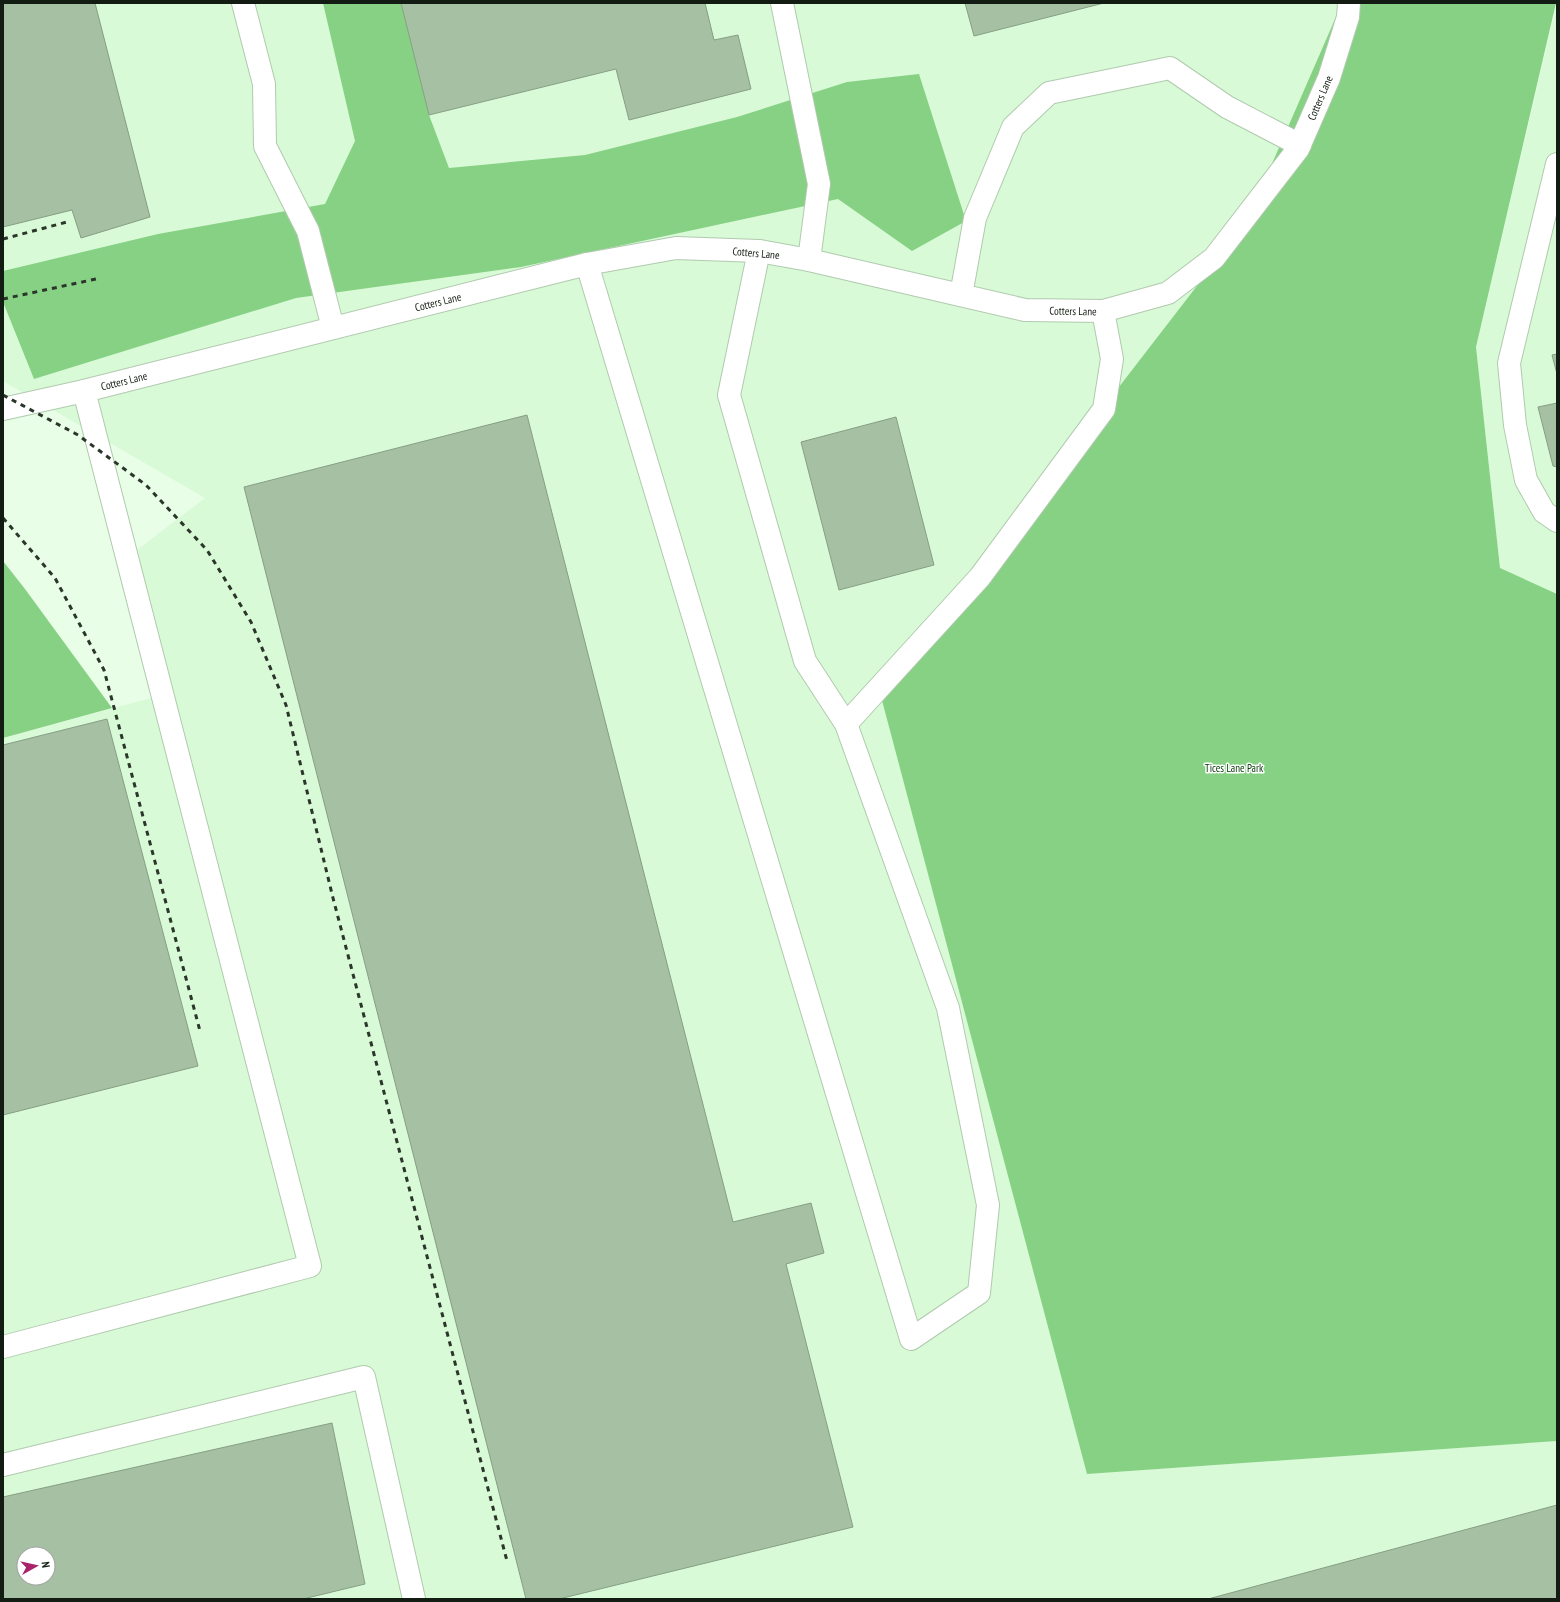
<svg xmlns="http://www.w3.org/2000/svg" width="1560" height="1602" font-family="'PT Sans Narrow',sans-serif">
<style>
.built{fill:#d9fad7;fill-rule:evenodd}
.forest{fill:#87d185}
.building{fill:#a6c0a4;stroke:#869f84;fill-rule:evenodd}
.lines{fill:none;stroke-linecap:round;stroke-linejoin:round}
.minor-casing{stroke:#b0caae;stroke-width:24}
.minor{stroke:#fff;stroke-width:22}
.rail{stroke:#2b362a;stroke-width:3;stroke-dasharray:5 5;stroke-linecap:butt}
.labels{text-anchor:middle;stroke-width:3;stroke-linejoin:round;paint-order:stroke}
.street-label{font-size:11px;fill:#131c12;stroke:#fff}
.park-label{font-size:11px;fill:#003704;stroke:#fff}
</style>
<rect width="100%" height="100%" fill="#e8fee7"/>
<g class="built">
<path d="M3,3H1342L1247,221L943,615L1087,1474L1557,1441V1599H3V738L173,692L137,550L205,498L3,381ZM24,1554H48V1578H24Z"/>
<path d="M1557,3V594L1500,568L1476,347Z"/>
</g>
<g class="forest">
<path d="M323,3H401L429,115L449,168L585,155L737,117L847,82L919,74L966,221L912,251L838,199L521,267L296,298L34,379L3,302V271L158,234L325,204L355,141Z"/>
<path d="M1342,3H1556L1476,347L1500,568L1557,594V1441L1087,1474L879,689L943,615L1247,221Z"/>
<path d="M3,561L25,589L112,708L3,738Z"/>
</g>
<g class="building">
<path d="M3,3H95L150,217L81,238L72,210L3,227Z"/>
<path d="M401,3H705L714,40L738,35L751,89L629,120L616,69L429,115Z"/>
<path d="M965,3H1104L974,36Z"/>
<path d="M1557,354V374L1552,355Z"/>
<path d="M1557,403V467L1553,466L1538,407Z"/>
<path d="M527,415L733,1222L811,1203L824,1253L786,1264L853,1527L559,1599H526L244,487Z"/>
<path d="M896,417L934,565L839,590L801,442Z"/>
<path d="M107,719L198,1066L3,1115V745Z"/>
<path d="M332,1423L365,1584L303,1599H3V1497ZM24,1554H48V1578H24Z"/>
<path d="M1557,1505V1599H1208Z"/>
</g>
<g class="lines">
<g class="minor-casing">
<g id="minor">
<path d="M243,3L264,84L265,146L308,231L333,328"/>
<path d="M782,3L819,184L809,260"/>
<path d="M1557,164L1509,363L1515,425L1526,480L1544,512L1557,521"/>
<path d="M587,264L911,1339L979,1293L988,1205L948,1008L846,724L805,661L729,395L759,251"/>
<path d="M961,295L975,218L1013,127L1049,93L1170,68L1227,107L1300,145"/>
<path d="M3,409L84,391L587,264L676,248L759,251L809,260L1025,310L1103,311L1168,293L1214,258L1298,149L1329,78L1348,17L1349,3"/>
<path d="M846,724L980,577L1104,409L1112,359L1103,311"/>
<path d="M3,1347L310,1266L84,391"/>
<path d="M3,1465L364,1377L414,1599"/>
</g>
</g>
<use href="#minor" class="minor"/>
<g class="rail">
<path d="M3,239L67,222"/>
<path d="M3,299L96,279"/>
<path d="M3,395L78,435L146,485L207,550L251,622L286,705L333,898L507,1561"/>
<path d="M3,518L55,578L104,670L200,1031"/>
</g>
</g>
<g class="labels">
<g class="street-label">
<text transform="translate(1320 98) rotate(-67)" y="4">Cotters Lane</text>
<text transform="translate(756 253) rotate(5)" y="4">Cotters Lane</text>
<text transform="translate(438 302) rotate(-14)" y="4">Cotters Lane</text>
<text transform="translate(1073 311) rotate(1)" y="4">Cotters Lane</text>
<text transform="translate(124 381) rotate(-14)" y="4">Cotters Lane</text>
</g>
<g class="park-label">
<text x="1234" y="772">Tices Lane Park</text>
</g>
</g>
<rect width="1560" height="1602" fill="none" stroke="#131c12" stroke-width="8"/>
<g transform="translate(36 1566) rotate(82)"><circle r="19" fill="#ffffff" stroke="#a1a4a0"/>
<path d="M0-3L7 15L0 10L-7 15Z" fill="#a9236b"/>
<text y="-6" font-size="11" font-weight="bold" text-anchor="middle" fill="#131c12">N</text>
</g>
</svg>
